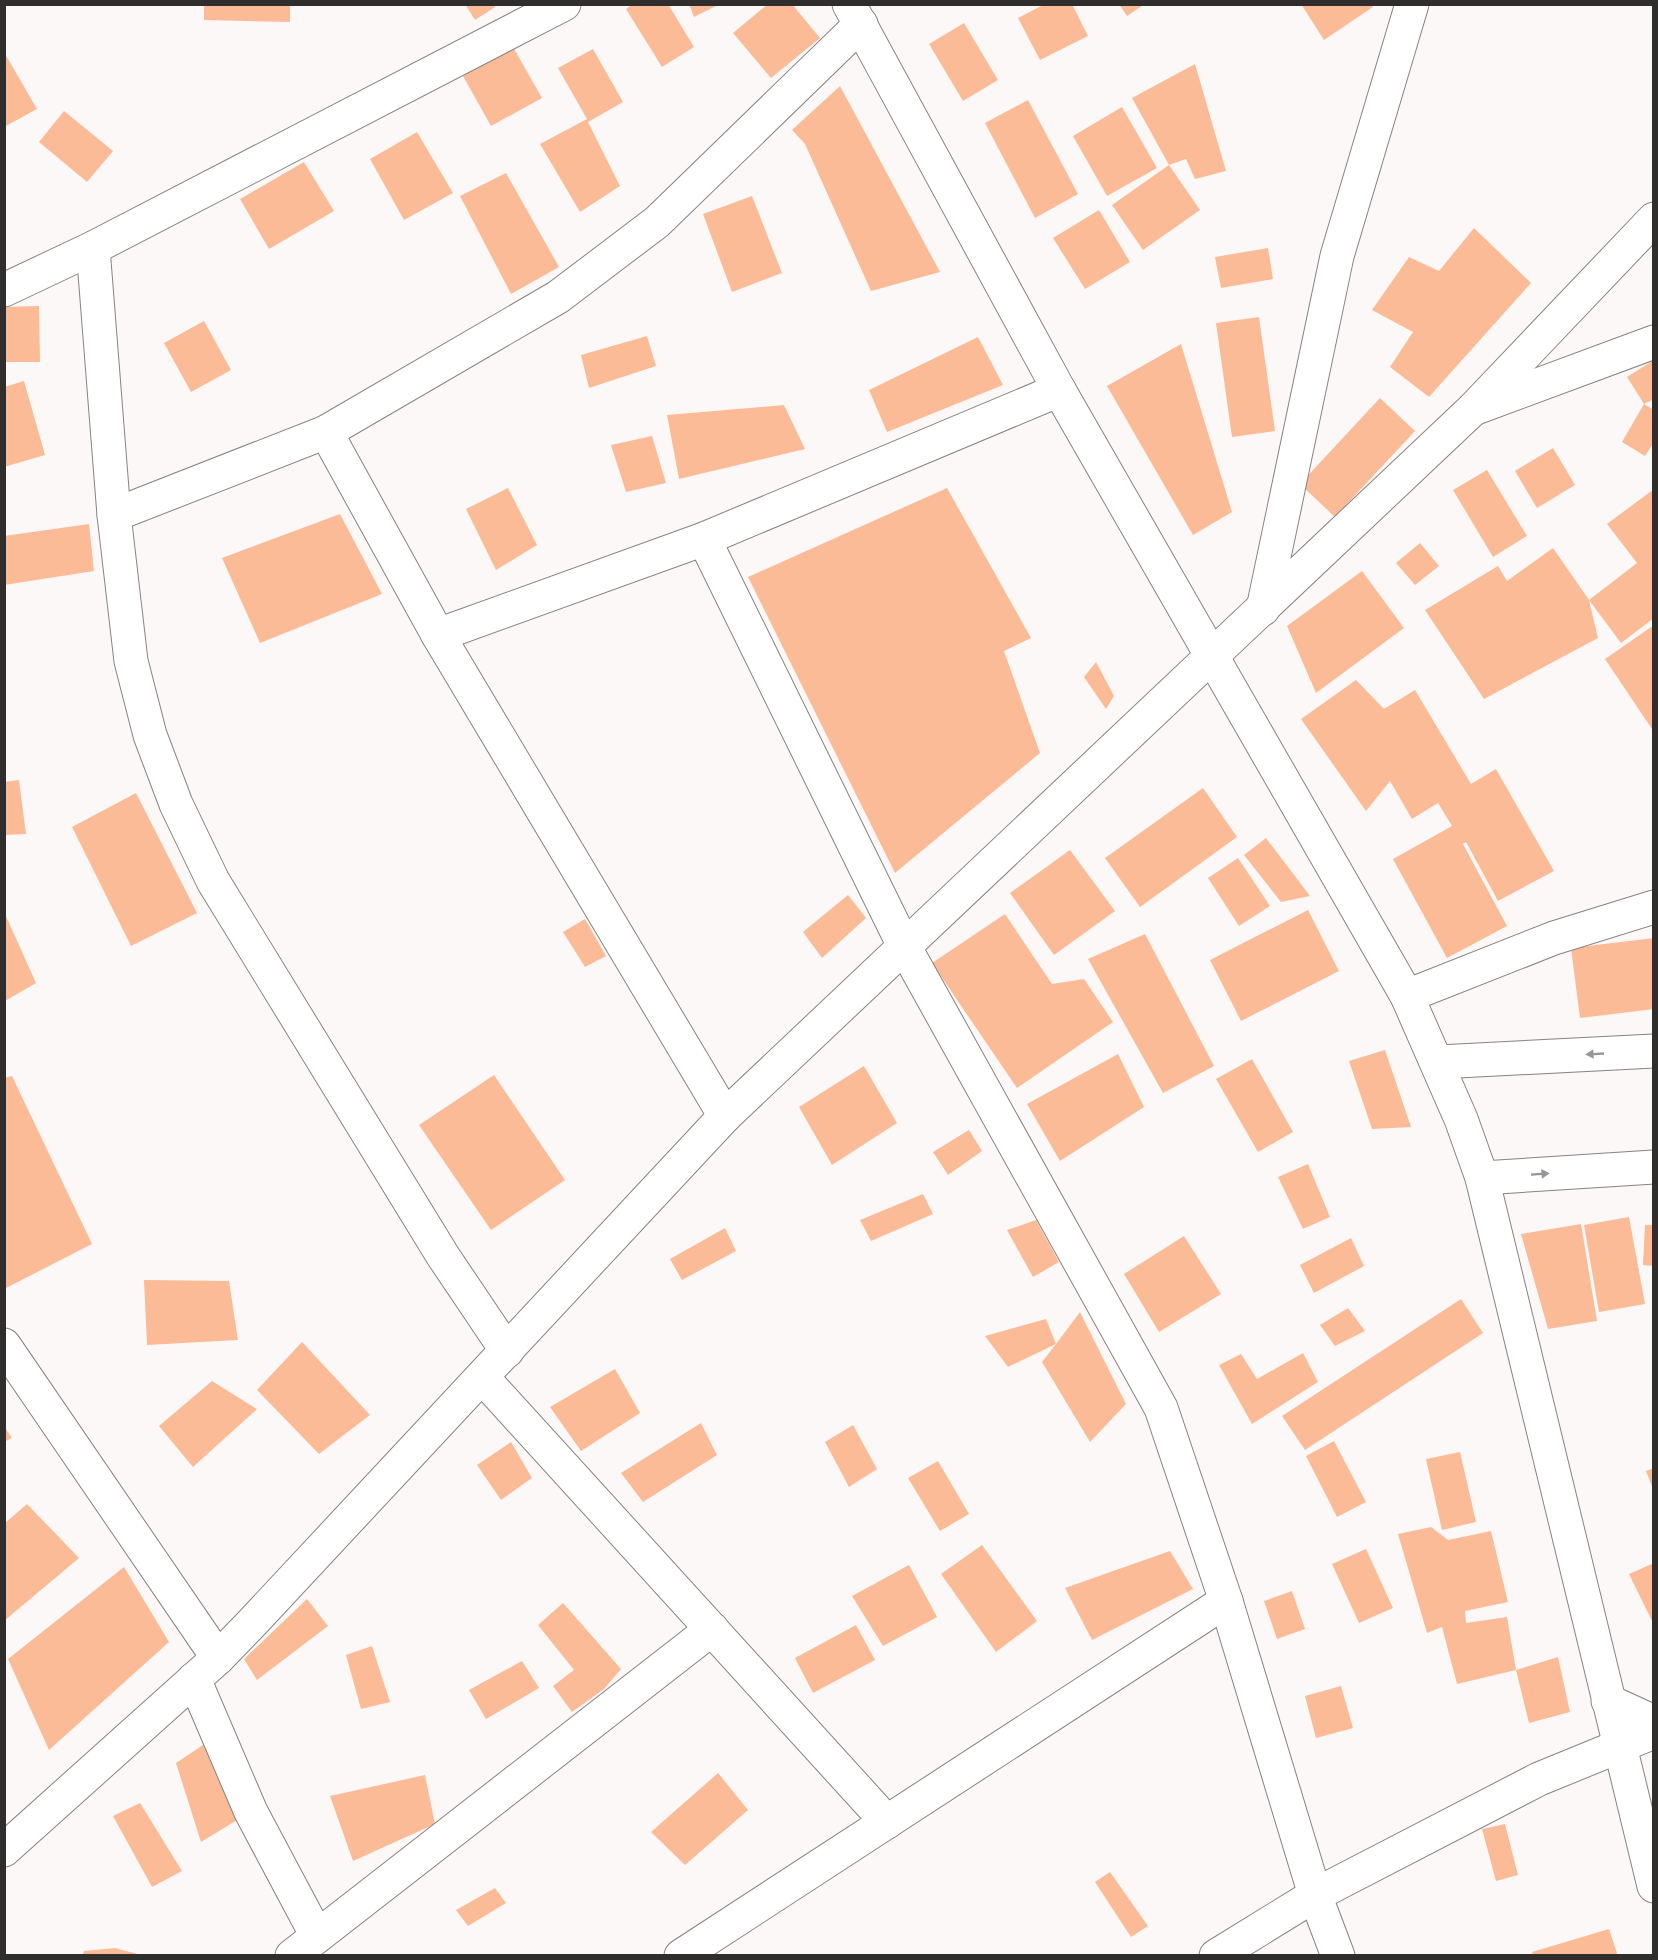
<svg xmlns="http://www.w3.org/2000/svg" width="1658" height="1960" font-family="'Space Grotesk',sans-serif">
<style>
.building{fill:#fcbb97}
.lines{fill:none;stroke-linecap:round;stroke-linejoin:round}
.street-casing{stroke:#868382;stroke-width:35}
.secondary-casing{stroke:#868382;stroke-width:35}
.street{stroke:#fff;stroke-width:33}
.secondary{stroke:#fff;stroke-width:33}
.oneway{fill:#979696}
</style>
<rect width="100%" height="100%" fill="#fcf8f7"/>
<g class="building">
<path d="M204,4H290V22L204,20Z"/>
<path d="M465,4H493L495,7L475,20Z"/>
<path d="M633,4H668L694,47L662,67L626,9Z"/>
<path d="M689,4H720L694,17Z"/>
<path d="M768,4H792L820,38L771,78L733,33Z"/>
<path d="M1045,4H1072L1088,36L1040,60L1018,18Z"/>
<path d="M1119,4H1145L1127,16Z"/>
<path d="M1301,4H1371L1373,7L1324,40Z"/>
<path d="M964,23L998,80L963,101L929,44Z"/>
<path d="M513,47L542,98L491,126L463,76Z"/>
<path d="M593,49L623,102L588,122L620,186L580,212L540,144L587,119L558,68Z"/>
<path d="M4,52L37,109L4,127Z"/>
<path d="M1195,64L1226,171L1195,179L1186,159L1169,165L1200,210L1143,250L1112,205L1169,165L1132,98Z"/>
<path d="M840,86L940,272L871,291L805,144L792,130Z"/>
<path d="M1028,100L1078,194L1035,218L985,123Z"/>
<path d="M1122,107L1157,168L1107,196L1073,136Z"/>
<path d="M64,111L113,151L87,182L39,142Z"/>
<path d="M417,132L453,193L404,220L370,159Z"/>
<path d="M304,162L334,211L269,249L240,199Z"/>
<path d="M506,173L559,267L511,294L460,196Z"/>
<path d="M752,196L782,273L732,292L703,214Z"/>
<path d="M1099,210L1130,262L1085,289L1053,238Z"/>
<path d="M1474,228L1531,283L1429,397L1390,367L1413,332L1372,310L1409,257L1439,271Z"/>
<path d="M1268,248L1273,279L1221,288L1215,257Z"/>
<path d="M39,306L40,362H4V307Z"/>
<path d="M1259,317L1275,431L1232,437L1216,323Z"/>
<path d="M204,321L231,370L191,392L164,343Z"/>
<path d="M647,336L656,366L589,388L581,355Z"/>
<path d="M978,337L1003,385L887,432L869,390Z"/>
<path d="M1181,344L1232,512L1193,535L1107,386Z"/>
<path d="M1654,360V399L1644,404L1627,377Z"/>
<path d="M24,381L45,455L4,467V387Z"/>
<path d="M1380,398L1415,431L1335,517L1300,484Z"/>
<path d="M1644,404L1654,410V442L1645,456L1622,442Z"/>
<path d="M784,405L805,449L679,479L667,415Z"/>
<path d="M652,436L666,483L626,492L611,445Z"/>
<path d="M1553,448L1575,485L1537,508L1515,471Z"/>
<path d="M1487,470L1527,536L1493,557L1453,490Z"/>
<path d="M508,488L537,545L496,570L466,509Z"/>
<path d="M947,488L1031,638L1004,651L1040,753L895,873L748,577Z"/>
<path d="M1654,489V618L1621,643L1589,600L1637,563L1607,524Z"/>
<path d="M340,514L382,594L260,643L222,558Z"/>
<path d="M89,524L94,571L4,585V536Z"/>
<path d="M1420,543L1439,566L1415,585L1396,563Z"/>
<path d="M1553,548L1589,600L1598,638L1484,699L1425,610L1498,566L1507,581Z"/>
<path d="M1362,571L1404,628L1316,693L1287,626Z"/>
<path d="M1654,625V732L1605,659Z"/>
<path d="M1096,662L1114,696L1106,709L1084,677Z"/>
<path d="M1356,680L1384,709L1415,690L1471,784L1496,769L1554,871L1498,901L1466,842L1463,844L1507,926L1447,958L1393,859L1452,826L1438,803L1412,819L1390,781L1366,811L1301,719Z"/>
<path d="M19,780L26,834L4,835V782Z"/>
<path d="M1203,788L1237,837L1140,907L1105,858Z"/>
<path d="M136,793L197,913L131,946L72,827Z"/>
<path d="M1266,838L1310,896L1281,902L1244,855Z"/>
<path d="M1070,850L1115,911L1054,955L1010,893Z"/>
<path d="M1238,858L1270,906L1239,926L1208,878Z"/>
<path d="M848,895L866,918L822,958L803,932Z"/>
<path d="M1308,910L1339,971L1241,1021L1210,960Z"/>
<path d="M5,914L36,983L5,1001Z"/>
<path d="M1005,914L1052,984L1084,979L1113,1022L1017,1088L932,963Z"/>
<path d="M585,919L606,956L585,967L563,932Z"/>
<path d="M1145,934L1214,1066L1163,1093L1088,959Z"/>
<path d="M1654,938V1009L1580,1018L1571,948Z"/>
<path d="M1385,1050L1411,1127L1372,1129L1349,1061Z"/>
<path d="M1118,1054L1144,1107L1060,1161L1027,1104Z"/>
<path d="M1252,1059L1293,1132L1258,1152L1216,1079Z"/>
<path d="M864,1066L897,1123L832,1165L799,1107Z"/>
<path d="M494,1075L565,1180L491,1230L419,1125Z"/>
<path d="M12,1076L92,1244L6,1288L4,1078Z"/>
<path d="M969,1130L982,1151L948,1175L933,1152Z"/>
<path d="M1308,1164L1330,1217L1303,1229L1278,1177Z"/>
<path d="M923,1194L933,1214L871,1241L860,1220Z"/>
<path d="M1629,1217L1645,1304L1599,1312L1584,1225Z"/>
<path d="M1036,1220L1059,1262L1033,1277L1007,1230Z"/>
<path d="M1581,1224L1597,1321L1548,1329L1521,1234Z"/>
<path d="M1645,1225H1654V1266L1643,1265Z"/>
<path d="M725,1228L736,1251L682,1280L670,1259Z"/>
<path d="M1184,1236L1221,1294L1159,1332L1124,1274Z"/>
<path d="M1351,1238L1364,1266L1314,1293L1300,1265Z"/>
<path d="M144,1280L229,1281L238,1340L147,1345Z"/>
<path d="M1461,1299L1483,1333L1305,1450L1282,1416Z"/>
<path d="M1348,1308L1365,1331L1335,1346L1320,1325Z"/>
<path d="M1080,1312L1126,1404L1090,1442L1042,1362L1056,1344L1008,1367L985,1336L1046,1319L1056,1344Z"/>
<path d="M302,1342L370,1415L319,1454L257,1390Z"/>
<path d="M1303,1353L1318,1382L1252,1424L1219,1365L1241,1354L1257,1379Z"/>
<path d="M615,1369L640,1413L581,1451L550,1407Z"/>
<path d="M212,1381L257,1409L193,1467L159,1426Z"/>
<path d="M701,1423L717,1455L643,1502L621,1473Z"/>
<path d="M853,1425L877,1469L849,1487L825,1442Z"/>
<path d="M4,1426L12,1438L4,1442Z"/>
<path d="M1334,1441L1366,1502L1337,1517L1306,1456Z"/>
<path d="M511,1442L532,1478L501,1500L477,1465Z"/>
<path d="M1460,1452L1476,1522L1442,1530L1426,1459Z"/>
<path d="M938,1461L969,1514L940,1531L908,1478Z"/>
<path d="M1654,1468V1489H1653L1646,1471Z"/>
<path d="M27,1504L79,1558L4,1621V1524Z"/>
<path d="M1431,1527L1448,1540L1491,1531L1508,1602L1465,1611L1466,1623L1507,1617L1516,1670L1558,1657L1570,1712L1529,1723L1516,1670L1457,1684L1442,1627L1427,1633L1398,1534Z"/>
<path d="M982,1545L1037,1621L996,1652L941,1574Z"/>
<path d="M1366,1549L1393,1608L1359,1623L1332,1564Z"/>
<path d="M1170,1551L1193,1589L1092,1640L1065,1588Z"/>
<path d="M1654,1563V1625L1629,1574Z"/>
<path d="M909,1565L937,1617L883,1646L852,1596Z"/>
<path d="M124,1567L169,1642L49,1750L8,1659Z"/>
<path d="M1292,1591L1305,1629L1277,1639L1264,1601Z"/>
<path d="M307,1599L328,1626L257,1680L244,1659Z"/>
<path d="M563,1603L621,1669L604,1689L572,1712L553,1686L574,1670L538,1625Z"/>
<path d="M856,1625L875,1660L813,1693L795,1658Z"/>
<path d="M372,1646L390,1702L361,1709L346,1655Z"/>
<path d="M522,1661L539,1688L486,1719L469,1690Z"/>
<path d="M1341,1686L1353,1728L1316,1738L1305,1696Z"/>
<path d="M209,1741L247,1814L201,1842L176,1763Z"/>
<path d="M718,1773L748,1810L685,1865L651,1832Z"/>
<path d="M425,1775L435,1824L353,1861L330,1796Z"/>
<path d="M140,1803L182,1871L152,1887L113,1816Z"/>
<path d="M1505,1824L1518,1875L1496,1881L1482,1829Z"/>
<path d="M1110,1872L1148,1926L1131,1937L1095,1882Z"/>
<path d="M495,1888L506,1903L468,1926L456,1910Z"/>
<path d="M1609,1929L1618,1956H1533L1532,1952Z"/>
<path d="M115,1948L145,1956H82L84,1951Z"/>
</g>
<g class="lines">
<g class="street-casing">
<g id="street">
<path d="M93,248L114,515L131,661L150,735L176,804L213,881L443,1256L507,1351"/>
<path d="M4,290L93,248L564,4"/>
<path d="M1473,409L1654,342"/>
<path d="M326,432L438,635L725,1116"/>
<path d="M114,515L326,432L558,297L657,222L861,24"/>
<path d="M704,539L904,946L1161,1408L1226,1601L1315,1895L1338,1956"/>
<path d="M1263,609L1337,256L1412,4"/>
<path d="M438,635L704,539L1059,390"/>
<path d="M1407,996L1554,938L1654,907"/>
<path d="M1438,1062L1654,1051"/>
<path d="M1482,1178L1654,1167"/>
<path d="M4,1345L218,1658"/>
<path d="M483,1378L887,1822"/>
<path d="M194,1679L251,1812L317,1936"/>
<path d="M292,1956L712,1629"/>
<path d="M681,1956L1226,1601"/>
<path d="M1216,1956L1315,1895L1539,1779L1654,1732"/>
</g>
</g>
<g class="secondary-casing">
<g id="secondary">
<path d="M849,4L1059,390L1407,996L1461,1119L1482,1178L1654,1886"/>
<path d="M1608,1701L1654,1722"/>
<path d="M4,1850L218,1658L251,1624L725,1116L1473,409L1654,219"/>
</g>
</g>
<use href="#street" class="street"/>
<use href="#secondary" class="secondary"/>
</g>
<defs><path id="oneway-solid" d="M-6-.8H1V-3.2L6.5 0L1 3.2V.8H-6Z" transform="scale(1.5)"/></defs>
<g class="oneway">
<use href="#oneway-solid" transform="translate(1595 1054) rotate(177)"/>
<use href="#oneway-solid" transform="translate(1540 1174) rotate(-4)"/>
</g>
<rect width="1658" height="1960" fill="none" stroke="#2f2e2d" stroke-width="12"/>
</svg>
